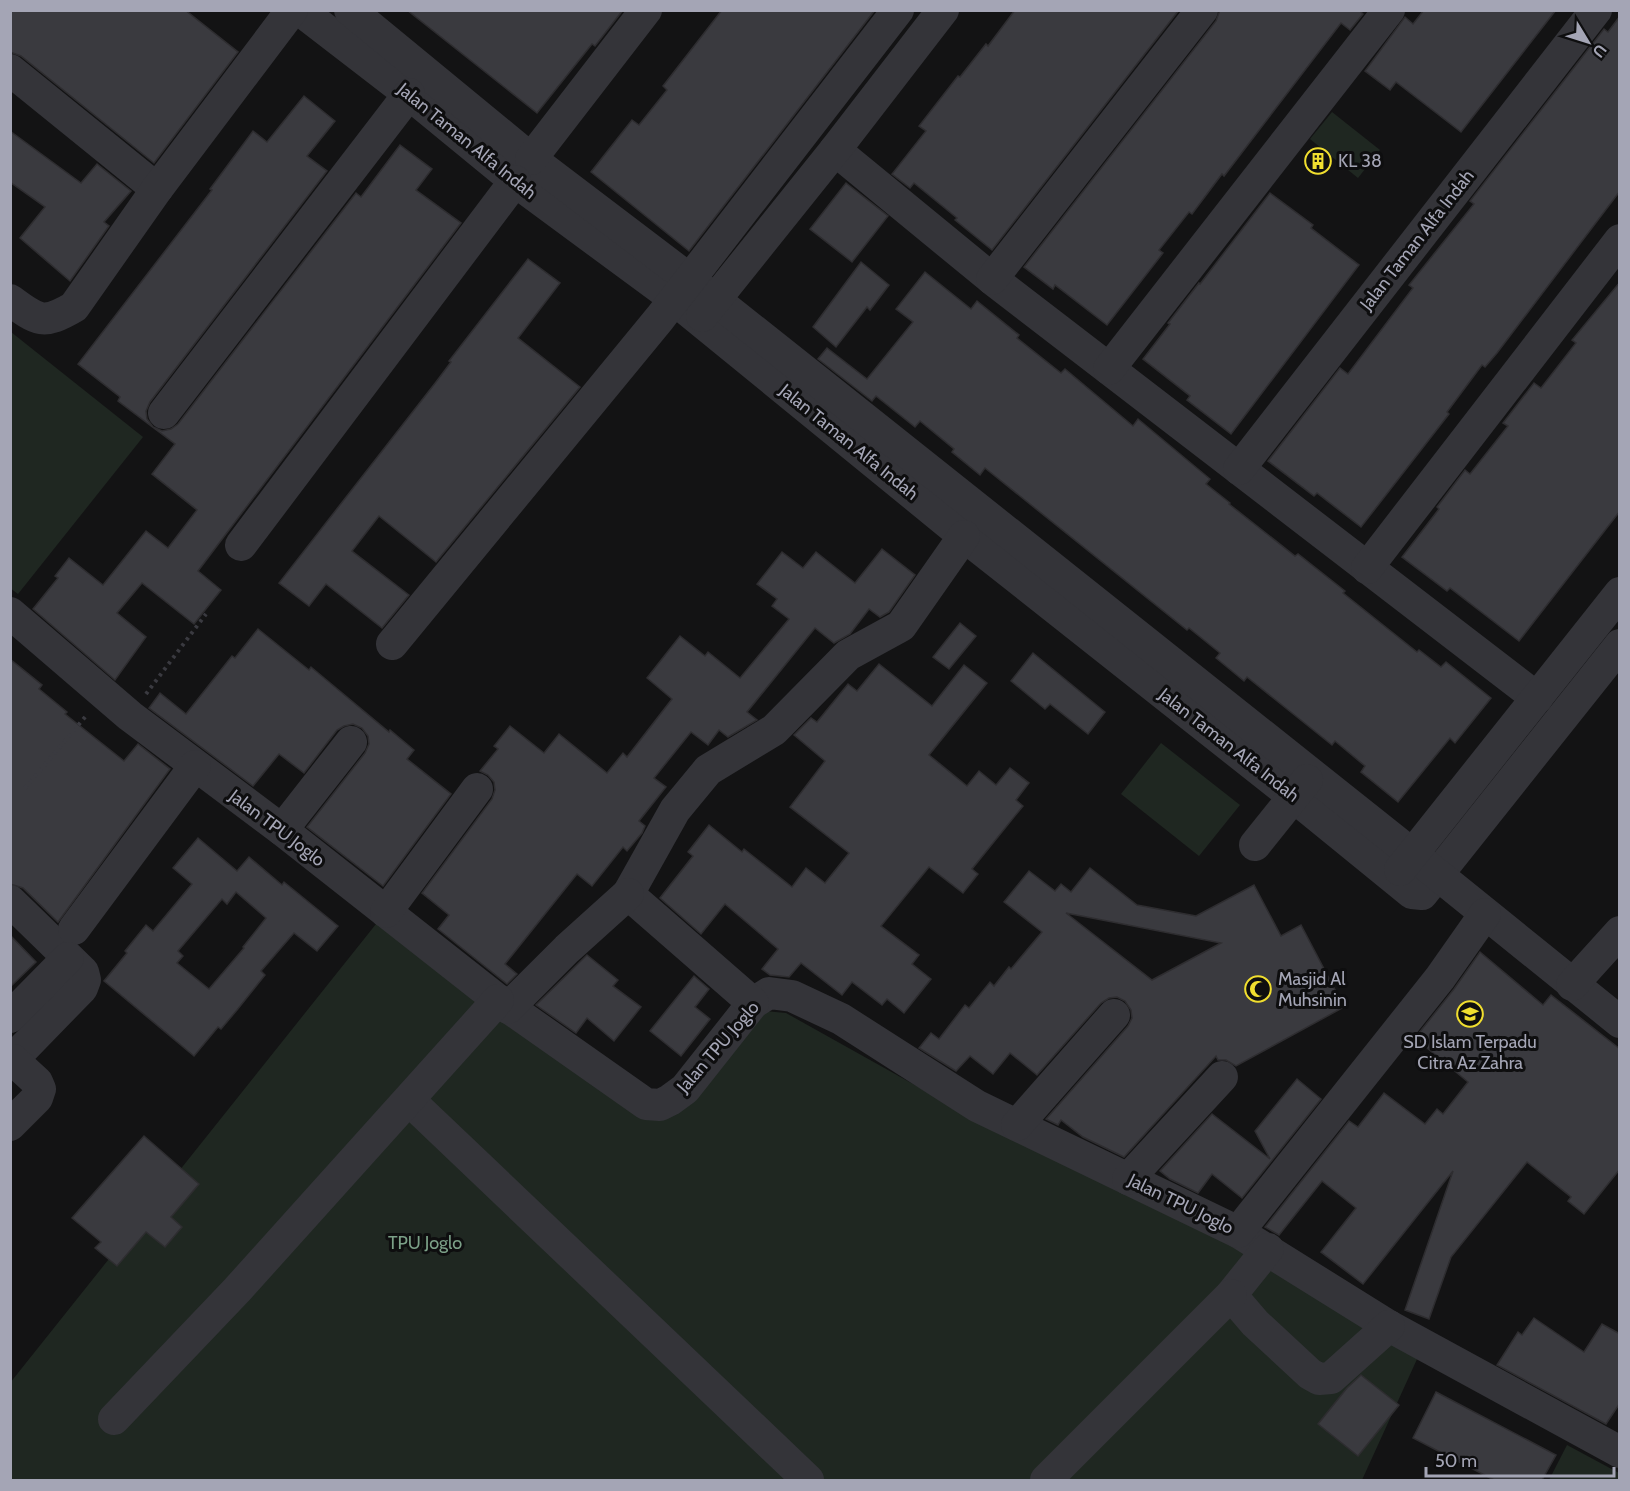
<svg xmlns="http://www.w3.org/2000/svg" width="1630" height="1491" font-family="Cabin,sans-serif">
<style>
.green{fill:#1f2721}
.building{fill:#3a3a3f;stroke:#2e2d30;stroke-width:1.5;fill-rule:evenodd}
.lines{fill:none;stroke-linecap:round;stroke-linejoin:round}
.path{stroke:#3a3a40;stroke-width:4;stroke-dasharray:3 4.5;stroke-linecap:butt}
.minor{stroke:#343439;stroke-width:32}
.labels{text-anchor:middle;stroke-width:6;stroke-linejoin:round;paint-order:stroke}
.street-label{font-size:18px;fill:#a4a5b5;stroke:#0e0e0f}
.poi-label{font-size:18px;fill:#a4a5b5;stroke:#0e0e0f;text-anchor:start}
.park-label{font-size:18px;fill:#7ba087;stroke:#0e0e0f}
</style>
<rect width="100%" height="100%" fill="#131314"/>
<g class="green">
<path d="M1332,112L1380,150L1358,178L1310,139Z"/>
<path d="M11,332L143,437L18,594L10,588Z"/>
<path d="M1161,743L1240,805L1199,856L1121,794Z"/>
<path d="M380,919L660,1121L745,1009L786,1013L972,1117L1249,1254L1418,1357L1362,1480H11L10,1383Z"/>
<path d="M1567,1445L1619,1473V1480H1549Z"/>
</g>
<g class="building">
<path d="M10,10H185L238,52L154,163L21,56L10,52Z"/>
<path d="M407,10H623L595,46L592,44L537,113Z"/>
<path d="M722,10H875L689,251L591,172L632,120L639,125L667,90L663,86Z"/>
<path d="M1015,10H1179L992,250L955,220L957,218L914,183L910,188L892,174L926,131L919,126L958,76L960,77L986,44L988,46Z"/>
<path d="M1220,10H1359L1363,14L1350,30L1341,23L1224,176L1222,174L1192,214L1189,212L1159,250L1163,253L1107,325L1055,285L1053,289L1024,267L1216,21Z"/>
<path d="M1424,10H1556L1461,132L1396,82L1390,90L1365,71L1405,17L1413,24Z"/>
<path d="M1620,16V191L1497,353L1485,367L1482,365L1447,412L1449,414L1361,527L1317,493L1314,496L1268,461L1340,368L1348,374L1413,288L1409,285L1474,204L1470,201L1604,29L1608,32Z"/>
<path d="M304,96L335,121L307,156L327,171L150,402L146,411L147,419L153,427L162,431L171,429L178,424L356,193L361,197L400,145L432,169L416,190L461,223L198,571L221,590L194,624L142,583L117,613L146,637L115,680L33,609L58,578L55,576L69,558L103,585L146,531L168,548L197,510L152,474L175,444L118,401L120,397L78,364L212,190L210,189L253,131L267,142Z"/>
<path d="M10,131L81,183L97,164L131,191L104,222L109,226L70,281L20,238L45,207L10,182Z"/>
<path d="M846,183L888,216L852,262L810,229Z"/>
<path d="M1270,193L1313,225L1311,228L1359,265L1231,434L1187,400L1190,396L1143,359L1170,324L1168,323L1199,283L1200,284Z"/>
<path d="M528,259L560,283L518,338L580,387L436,562L379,516L352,551L409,595L382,628L326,584L309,606L279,583L436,382L451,362L449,361Z"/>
<path d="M861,262L889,285L870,310L867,307L836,347L813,327Z"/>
<path d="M925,272L971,309L977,301L1019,335L1017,338L1061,373L1065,369L1133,426L1138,419L1210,479L1206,484L1230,503L1229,504L1295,556L1298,554L1345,591L1343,593L1417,652L1419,650L1441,667L1446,662L1491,698L1455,743L1450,738L1398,802L1361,772L1365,766L1335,741L1332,745L1247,677L1244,681L1216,658L1220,653L1189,628L1187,630L985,468L980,475L952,452L954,449L920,421L915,427L876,396L872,401L818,359L827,348L867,379L913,322L896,309Z"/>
<path d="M1620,282V511L1519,641L1450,588L1447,591L1402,557L1439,509L1437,507L1465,470L1470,474L1508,426L1503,423L1534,383L1541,388L1576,343L1572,340Z"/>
<path d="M882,549L915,575L889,612L880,617L869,609L850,634L834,643L815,628L747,712L757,720L728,737L719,730L708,745L691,732L654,778L666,787L639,821L645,826L642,833L627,851L623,847L592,886L577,874L505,964L517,974L507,984L438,929L449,915L422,893L492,799L495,790L494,782L488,775L480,771L498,749L494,746L510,726L544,753L559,734L607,773L623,753L627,757L672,699L647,678L680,636L705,656L708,652L740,678L789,619L772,606L777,599L757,584L782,552L803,568L816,552L855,583Z"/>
<path d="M960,623L976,636L949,669L933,657Z"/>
<path d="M258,629L309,670L311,667L389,732L390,730L414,750L407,759L451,794L383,886L307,827L365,753L369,744L368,736L362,728L353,724L344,726L337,730L304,773L279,754L253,786L149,708L160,693L186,714L232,656L235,658Z"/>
<path d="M1033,653L1105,712L1088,734L1050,704L1045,709L1011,681Z"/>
<path d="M10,659L42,685L39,689L67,712L65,714L124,761L138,744L170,769L58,922L23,888L10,884Z"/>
<path d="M879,664L932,706L964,665L987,683L929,755L967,786L979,771L996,785L1010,768L1029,783L1016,800L1023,806L972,869L978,874L963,893L929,867L881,926L919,955L912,964L931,979L904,1013L887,999L882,1005L852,982L842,995L801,963L789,977L770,975L762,969L778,949L725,904L701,934L660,898L693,856L688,852L709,825L742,852L744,849L792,887L806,868L825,883L849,853L790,807L825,761L794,735L811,718L817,722L848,684L857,691Z"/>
<path d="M198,838L237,871L249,857L282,885L284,882L338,926L317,951L294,933L261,971L265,975L237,1010L221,1029L218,1027L194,1056L104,981L127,953L125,951L146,925L153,931L192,884L173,868ZM236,892L266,918L243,947L244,948L209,989L177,963L183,956L178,951L222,899L227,904Z"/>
<path d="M1090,868L1137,905L1196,916L1254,885L1281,936L1301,925L1344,1007L1236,1066L1226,1060H1218L1216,1056L1124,1157L1083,1137L1061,1120L1058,1125L1046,1119L1128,1026L1132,1018L1131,1010L1125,1001L1117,997L1109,998L1101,1003L1037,1075L1010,1053L993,1074L970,1056L956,1071L919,1048L931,1033L939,1039L965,1005L969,1008L990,982L994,986L1009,967L1011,969L1042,932L1004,902L1029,871L1055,891L1061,884L1071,892ZM1066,913L1221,943L1152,980Z"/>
<path d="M10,935L36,962L10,987Z"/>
<path d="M1480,952L1543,1005L1551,995L1620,1049V1169L1584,1214L1568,1201L1571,1197L1527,1162L1451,1257L1429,1319L1405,1310L1453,1171L1363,1284L1321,1252L1356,1208L1322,1181L1279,1235L1265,1227L1349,1121L1358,1127L1384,1093L1425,1124L1437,1109L1443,1114L1468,1082L1415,1038L1454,989Z"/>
<path d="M587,955L618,980L613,986L641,1007L614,1041L587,1018L576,1033L536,1005Z"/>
<path d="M694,976L709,989L695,1007L710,1019L681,1056L650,1031Z"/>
<path d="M1297,1079L1321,1099L1242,1198L1212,1174L1198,1193L1170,1179L1160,1171L1212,1114L1270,1159L1255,1131Z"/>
<path d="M144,1136L199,1184L171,1217L182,1227L165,1247L146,1232L117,1266L95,1248L101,1242L72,1218Z"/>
<path d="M1534,1318L1584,1352L1602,1324L1620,1334V1403L1606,1424L1497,1365L1518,1332L1522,1335Z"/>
<path d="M1361,1375L1399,1405L1358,1456L1318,1424L1347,1388Z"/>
<path d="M1436,1392L1556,1455L1542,1480H1494L1413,1438Z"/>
</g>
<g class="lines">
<g class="path">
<path d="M146,694L206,614"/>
<path d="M25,788L86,716"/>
</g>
<g class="minor">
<path d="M300,10L409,94L515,181L664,291L964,536L1294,797L1412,893L1422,894L1620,645"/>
<path d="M350,10L531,159L689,279L1412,854L1620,1022"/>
<path d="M10,70L157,189"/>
<path d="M835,150L992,279L1537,698"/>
<path d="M531,159L646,10"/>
<path d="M992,279L1202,10"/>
<path d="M10,300C38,321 43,325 74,307L157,189L292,10"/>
<path d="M702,316L835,150L943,10"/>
<path d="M1109,369L1389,10"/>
<path d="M164,413L409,94"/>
<path d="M1239,469L1596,10"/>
<path d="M241,545L515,181"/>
<path d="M1367,568L1620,240"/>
<path d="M10,613L130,716L282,830L498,1000L646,1104L660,1105L670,1100L685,1089L753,1003L769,993L792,996L841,1019L977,1106L1238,1232L1389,1326L1620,1452"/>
<path d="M392,644L660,318L898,10"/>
<path d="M282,830L351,742"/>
<path d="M1255,845L1307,780"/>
<path d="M1400,870L1620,593"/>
<path d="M10,901L83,972L85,980L82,988L10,1062"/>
<path d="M386,912L477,789"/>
<path d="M74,929L195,766"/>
<path d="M1572,985L1620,932"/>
<path d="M753,1003L628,894L675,810L708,770L774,730L848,655L901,626L964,536"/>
<path d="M508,1008L567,949L628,894"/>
<path d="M10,1017L68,958"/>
<path d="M409,1100L808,1480"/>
<path d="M10,1125L37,1098L40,1089L37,1082L13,1060"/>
<path d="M1017,1125L1114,1015"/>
<path d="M1128,1179L1222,1077"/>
<path d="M1238,1232L1440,978L1485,914"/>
<path d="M1268,1249L1231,1295L1255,1323L1310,1374L1319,1379L1331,1378L1389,1326"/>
<path d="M114,1419L237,1290L498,1000"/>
<path d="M1046,1480L1231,1295"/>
</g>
</g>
<defs>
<g id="building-ring" transform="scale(1.35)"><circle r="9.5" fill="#0e0e0f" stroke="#f0de2f" stroke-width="1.5"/><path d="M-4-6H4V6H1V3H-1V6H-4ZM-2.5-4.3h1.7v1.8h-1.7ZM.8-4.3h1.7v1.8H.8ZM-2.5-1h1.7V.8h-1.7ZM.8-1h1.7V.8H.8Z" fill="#f0de2f"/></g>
<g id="mosque-ring" transform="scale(1.35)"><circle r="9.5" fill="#0e0e0f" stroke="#f0de2f" stroke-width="1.5"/><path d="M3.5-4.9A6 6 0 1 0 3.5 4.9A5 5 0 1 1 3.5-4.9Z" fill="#f0de2f"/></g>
<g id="school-ring" transform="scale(1.35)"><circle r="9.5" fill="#0e0e0f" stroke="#f0de2f" stroke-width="1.5"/><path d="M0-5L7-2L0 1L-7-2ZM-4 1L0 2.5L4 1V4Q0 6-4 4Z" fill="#f0de2f"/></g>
</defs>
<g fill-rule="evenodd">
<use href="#building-ring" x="1318" y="161"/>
<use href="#mosque-ring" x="1258" y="989"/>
<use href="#school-ring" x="1470" y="1014"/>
</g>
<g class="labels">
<g class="street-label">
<text transform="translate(467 141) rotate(39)" y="6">Jalan Taman Alfa Indah</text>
<text transform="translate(1417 240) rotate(-52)" y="6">Jalan Taman Alfa Indah</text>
<text transform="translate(849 442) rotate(39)" y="6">Jalan Taman Alfa Indah</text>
<text transform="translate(1229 745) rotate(38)" y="6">Jalan Taman Alfa Indah</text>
<text transform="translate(277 828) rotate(37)" y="6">Jalan TPU Joglo</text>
<text transform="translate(718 1047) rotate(-49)" y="6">Jalan TPU Joglo</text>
<text transform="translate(1181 1204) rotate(26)" y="6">Jalan TPU Joglo</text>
</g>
<g class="poi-label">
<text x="1338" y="167">KL 38</text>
<text x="1278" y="985">Masjid Al<tspan x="1278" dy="21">Muhsinin</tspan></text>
<text x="1470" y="1048" text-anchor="middle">SD Islam Terpadu<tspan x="1470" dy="21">Citra Az Zahra</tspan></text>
</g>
<g class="park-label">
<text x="425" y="1249">TPU Joglo</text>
</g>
</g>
<rect width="1630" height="1491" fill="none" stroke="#a4a5b5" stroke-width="24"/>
<g transform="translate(1588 42) rotate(128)" stroke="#0e0e0f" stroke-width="4.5" paint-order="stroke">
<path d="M0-4.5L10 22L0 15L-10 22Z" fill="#a4a5b5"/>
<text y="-9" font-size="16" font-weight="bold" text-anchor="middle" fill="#a4a5b5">U</text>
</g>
<path d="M1426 1467v9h188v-9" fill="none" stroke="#a4a5b5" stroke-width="3"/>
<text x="1435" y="1467" font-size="18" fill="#a4a5b5" stroke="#0e0e0f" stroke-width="4.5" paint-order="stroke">50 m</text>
</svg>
